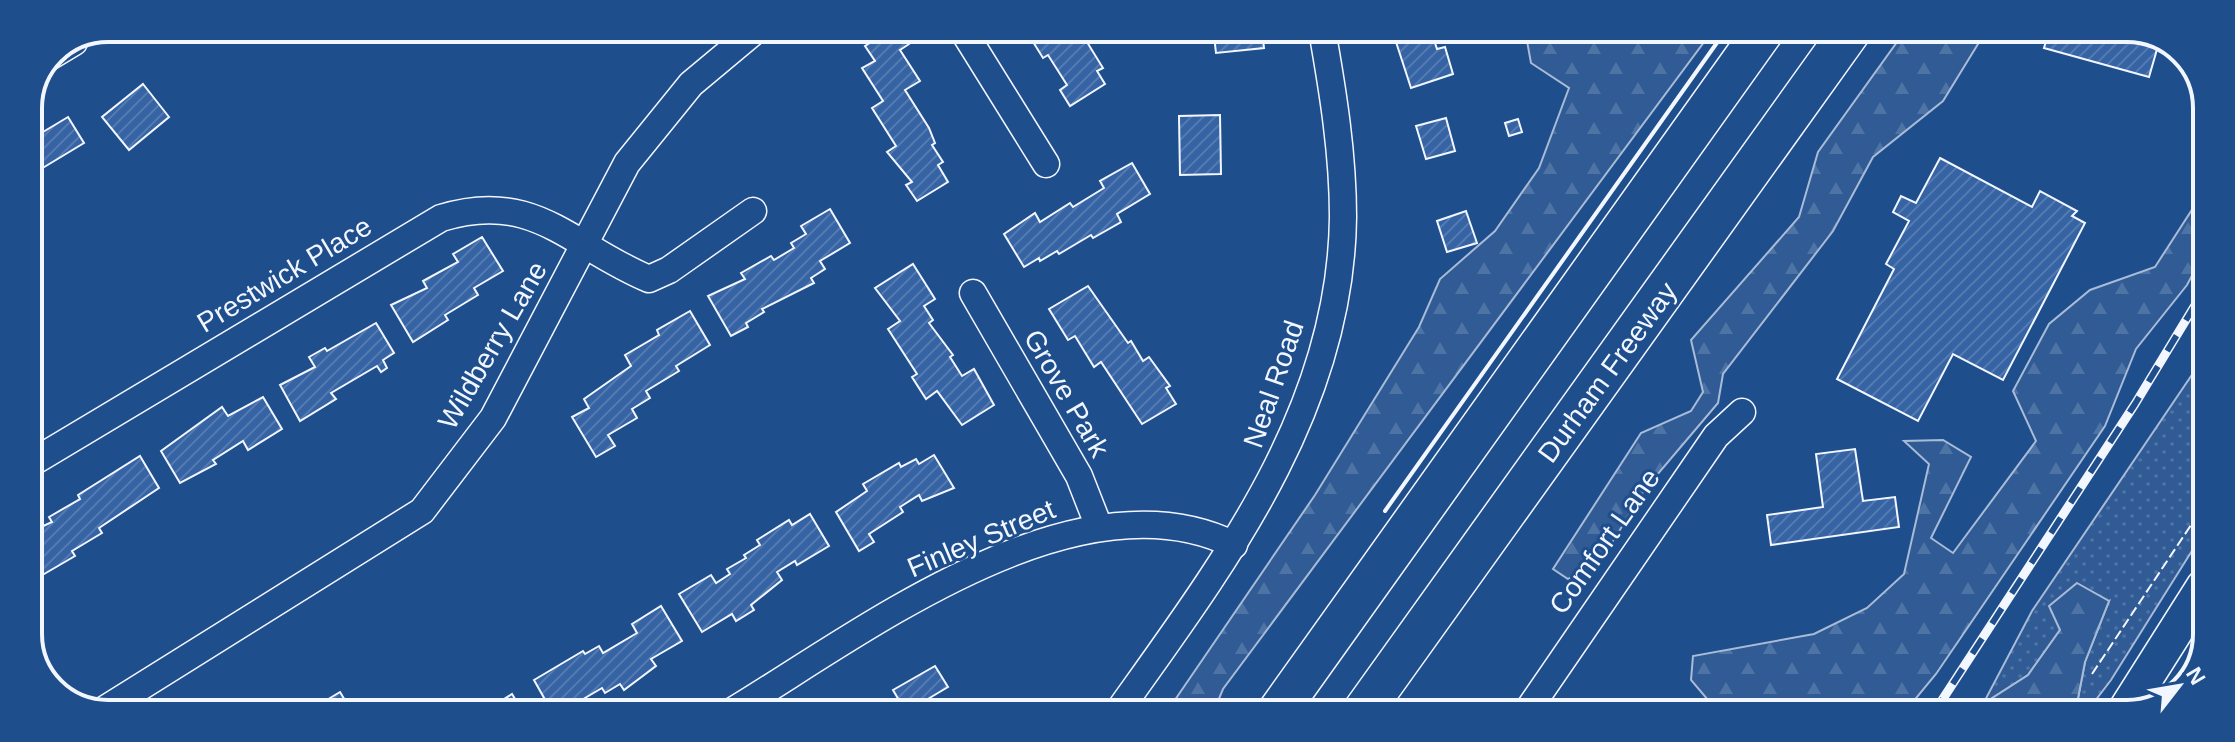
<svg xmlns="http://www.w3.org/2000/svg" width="2235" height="742" font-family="Arial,sans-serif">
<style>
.grass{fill:url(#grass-dots);stroke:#a8bbd7;stroke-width:2}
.forest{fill:url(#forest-firs);stroke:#a8bbd7;stroke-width:2}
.building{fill:url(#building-hatch);stroke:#f2f6ff;stroke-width:2}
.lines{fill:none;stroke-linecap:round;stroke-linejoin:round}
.minor-casing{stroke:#f2f6ff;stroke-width:29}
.major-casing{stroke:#f2f6ff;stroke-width:37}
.highway-casing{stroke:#f2f6ff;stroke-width:43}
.minor{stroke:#1f4e8c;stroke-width:26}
.major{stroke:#1f4e8c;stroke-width:34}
.highway{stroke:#1f4e8c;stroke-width:40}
.rail-casing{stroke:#f2f6ff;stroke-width:9}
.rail{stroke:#1f4e8c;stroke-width:6;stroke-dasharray:18;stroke-linecap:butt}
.fence{stroke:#f2f6ff;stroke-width:2;stroke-dasharray:10 4;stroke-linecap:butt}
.wall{stroke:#f2f6ff;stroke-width:4}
.labels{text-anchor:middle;stroke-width:6;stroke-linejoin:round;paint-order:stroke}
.street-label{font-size:28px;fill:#f2f6ff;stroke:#1f4e8c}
.rim{fill:none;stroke:#f2f6ff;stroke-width:4}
</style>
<defs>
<pattern id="grass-dots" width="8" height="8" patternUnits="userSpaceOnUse" patternTransform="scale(2)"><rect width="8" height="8" fill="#305b95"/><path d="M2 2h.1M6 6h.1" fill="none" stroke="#4e73a5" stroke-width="1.8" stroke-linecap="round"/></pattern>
<pattern id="forest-firs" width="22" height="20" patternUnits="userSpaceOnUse" patternTransform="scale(2)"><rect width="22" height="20" fill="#305b95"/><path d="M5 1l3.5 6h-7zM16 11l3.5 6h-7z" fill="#4e73a5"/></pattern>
<pattern id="building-hatch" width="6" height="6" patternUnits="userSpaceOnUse" patternTransform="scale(2)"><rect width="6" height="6" fill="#3563a3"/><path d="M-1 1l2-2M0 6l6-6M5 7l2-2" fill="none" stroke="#537ab1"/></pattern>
</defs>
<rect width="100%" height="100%" fill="#1f4e8c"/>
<path class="grass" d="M2206,354L2205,530L2111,680L2085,714H2075L2085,662L2109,601L2060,630L2028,675L1983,704L2032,611Z"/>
<g class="forest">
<path d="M1525,30H1713L1223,689L1213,713H1166L1315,495L1419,327L1440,279L1495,231L1539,168L1569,88L1531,63Z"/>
<path d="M1905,31H1986L1943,101L1873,157L1833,231L1723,374L1718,403L1645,489L1599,564L1568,579L1553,569L1641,433L1691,411L1703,392L1691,340L1799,217L1818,152Z"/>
<path d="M2206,188V249L2187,285L2136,349L2105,426L1936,674L1903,714L1719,713L1691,680L1693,656L1814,634L1867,608L1904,574L1929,464L1904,441L1943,440L1971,457L1931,538L1953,553L2036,441L2013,391L2049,324L2090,290L2155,267Z"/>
<path d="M2077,583L2109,601L2085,662L2075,714H1976L1983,704L2028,675L2060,630L2049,606Z"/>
</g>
<g class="building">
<path d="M160,28H192L193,38L162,42Z"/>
<path d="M892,29H904L912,42L900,50L920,81L905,90L929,128L935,143L932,145L943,162L938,165L948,182L917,201L906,185L912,182L887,152L896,146L872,108L883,101L862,68L875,61L865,46Z"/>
<path d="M1025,29H1073L1078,37L1082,34L1103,68L1097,71L1105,84L1070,106L1060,90L1067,85L1048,55L1043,58Z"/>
<path d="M1217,30H1262L1264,48L1216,53L1214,36L1218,35Z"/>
<path d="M1431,31L1437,49L1445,47L1453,74L1411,88L1396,42Z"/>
<path d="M2049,31H2148L2160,39L2149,77L2044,48Z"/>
<path d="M143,84L169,117L129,150L102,117Z"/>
<path d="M1220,115L1221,174L1180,175L1179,116Z"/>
<path d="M68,117L84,143L36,172L28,159V141Z"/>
<path d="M1446,118L1455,151L1426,159L1416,126Z"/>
<path d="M1518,119L1522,132L1509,136L1505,123Z"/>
<path d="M1940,158L2032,207L2040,191L2077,211L2072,216L2085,223L2003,380L1953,354L1918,421L1837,379L1894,269L1886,264L1909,221L1893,212L1901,196L1916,203Z"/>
<path d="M1132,163L1150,194L1117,214L1121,222L1093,238L1091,235L1059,254L1057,251L1040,261L1039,258L1024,267L1004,234L1035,213L1040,222L1070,203L1073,207L1104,188L1100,181Z"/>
<path d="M830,209L850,243L820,261L825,269L811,278L814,283L762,309L764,312L746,323L748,327L731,336L708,296L745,279L741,273L771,256L774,260L794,248L791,243L806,234L801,226Z"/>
<path d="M1466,211L1477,243L1447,252L1437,221Z"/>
<path d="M482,237L503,271L474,288L478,295L445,315L448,320L413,342L391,305L427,288L423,281L458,262L453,254Z"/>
<path d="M913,264L935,299L924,306L933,320L929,323L953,355L950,357L962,376L974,369L994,405L962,425L937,391L926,399L912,377L917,374L888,329L900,321L875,288Z"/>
<path d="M1088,286L1128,343L1131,341L1143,361L1149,357L1170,386L1166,388L1176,404L1142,424L1101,362L1094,367L1075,336L1068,340L1049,309Z"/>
<path d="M690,311L710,345L676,366L679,371L646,391L650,398L632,409L637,418L608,435L615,446L596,457L572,417L589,408L584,399L631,366L625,355L659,335L657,330Z"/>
<path d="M376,323L394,353L383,360L387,368L381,372L377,366L331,393L336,399L300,421L280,385L315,367L309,357L325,348L327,351Z"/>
<path d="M263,397L282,429L248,450L243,441L213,460L216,464L180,483L161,451L222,407L228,416Z"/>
<path d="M1855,449L1863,501L1895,497L1899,527L1771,545L1767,515L1823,507L1816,454Z"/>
<path d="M934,455L954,488L922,501L919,495L900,507L903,512L869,534L874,542L859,551L836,512L867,491L863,484L899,463L901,467L916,459L919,464Z"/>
<path d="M140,456L159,488L99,528L102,533L72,551L75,556L39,577L28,559V533L52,522L49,517L80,499L78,495Z"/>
<path d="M810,514L829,546L797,565L795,561L777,572L782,580L751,605L754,610L736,621L732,614L702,632L679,594L711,575L716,583L730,574L727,569L746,558L744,555L760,545L757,540L789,520L792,525Z"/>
<path d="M661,606L682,641L651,659L656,666L624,690L620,684L605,693L602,688L561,712H552L534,680L583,651L585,654L599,646L603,653L637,633L632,624Z"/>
<path d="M935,666L948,687L906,712L893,690Z"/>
<path d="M340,692L352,712L301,711L309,707L310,710Z"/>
<path d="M512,694L523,712H484Z"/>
</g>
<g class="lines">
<g class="minor-casing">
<g id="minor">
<path d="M962,29L1046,164"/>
<path d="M49,57L74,42"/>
<path d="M973,293L1079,476L1099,527"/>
<path d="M28,465L441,218C534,189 570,246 649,279L669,270L753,211"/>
<path d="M102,711L422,511L493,418L627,163L691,84L757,29"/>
<path d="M731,712C862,633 1077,467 1234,545"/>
<path d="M1117,713C1224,563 1341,410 1343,217C1343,154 1333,92 1322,30"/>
<path d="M1526,713L1716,436L1742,412"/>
</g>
</g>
<g class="major-casing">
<path id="major" d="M2123,714L2204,586"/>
</g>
<g class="highway-casing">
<g id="highway">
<path d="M1277,713L1764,30"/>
<path d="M1362,713L1851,30"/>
</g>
</g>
<use href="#minor" class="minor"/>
<use href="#major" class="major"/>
<use href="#highway" class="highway"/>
<g class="rail-casing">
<path id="rail" d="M1933,714L2135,404L2206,287"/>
</g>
<use href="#rail" class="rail"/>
<path class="fence" d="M2092,674L2205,504"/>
<path class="wall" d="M1385,511L1726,30"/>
</g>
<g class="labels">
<g class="street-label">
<text transform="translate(284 274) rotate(-31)" y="10">Prestwick Place</text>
<text transform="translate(492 345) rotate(-60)" y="10">Wildberry Lane</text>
<text transform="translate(1607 372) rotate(-54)" y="10">Durham Freeway</text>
<text transform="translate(1273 384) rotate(-71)" y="10">Neal Road</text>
<text transform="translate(1067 393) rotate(60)" y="10">Grove Park</text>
<text transform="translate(981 538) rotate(-23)" y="10">Finley Street</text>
<text transform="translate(1604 541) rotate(-55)" y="10">Comfort Lane</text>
</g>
</g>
<path d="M0 0H2235V742H0ZM108 42H2127A66 66 0 0 1 2193 108V634A66 66 0 0 1 2127 700H108A66 66 0 0 1 42 634V108A66 66 0 0 1 108 42Z" fill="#1f4e8c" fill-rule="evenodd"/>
<path class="rim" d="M108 42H2127A66 66 0 0 1 2193 108V634A66 66 0 0 1 2127 700H108A66 66 0 0 1 42 634V108A66 66 0 0 1 108 42Z"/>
<g transform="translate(2179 686) rotate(59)" stroke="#1f4e8c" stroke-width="6" paint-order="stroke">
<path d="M0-6L14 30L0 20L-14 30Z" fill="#f2f6ff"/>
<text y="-12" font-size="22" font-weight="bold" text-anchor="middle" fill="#f2f6ff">N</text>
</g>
</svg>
